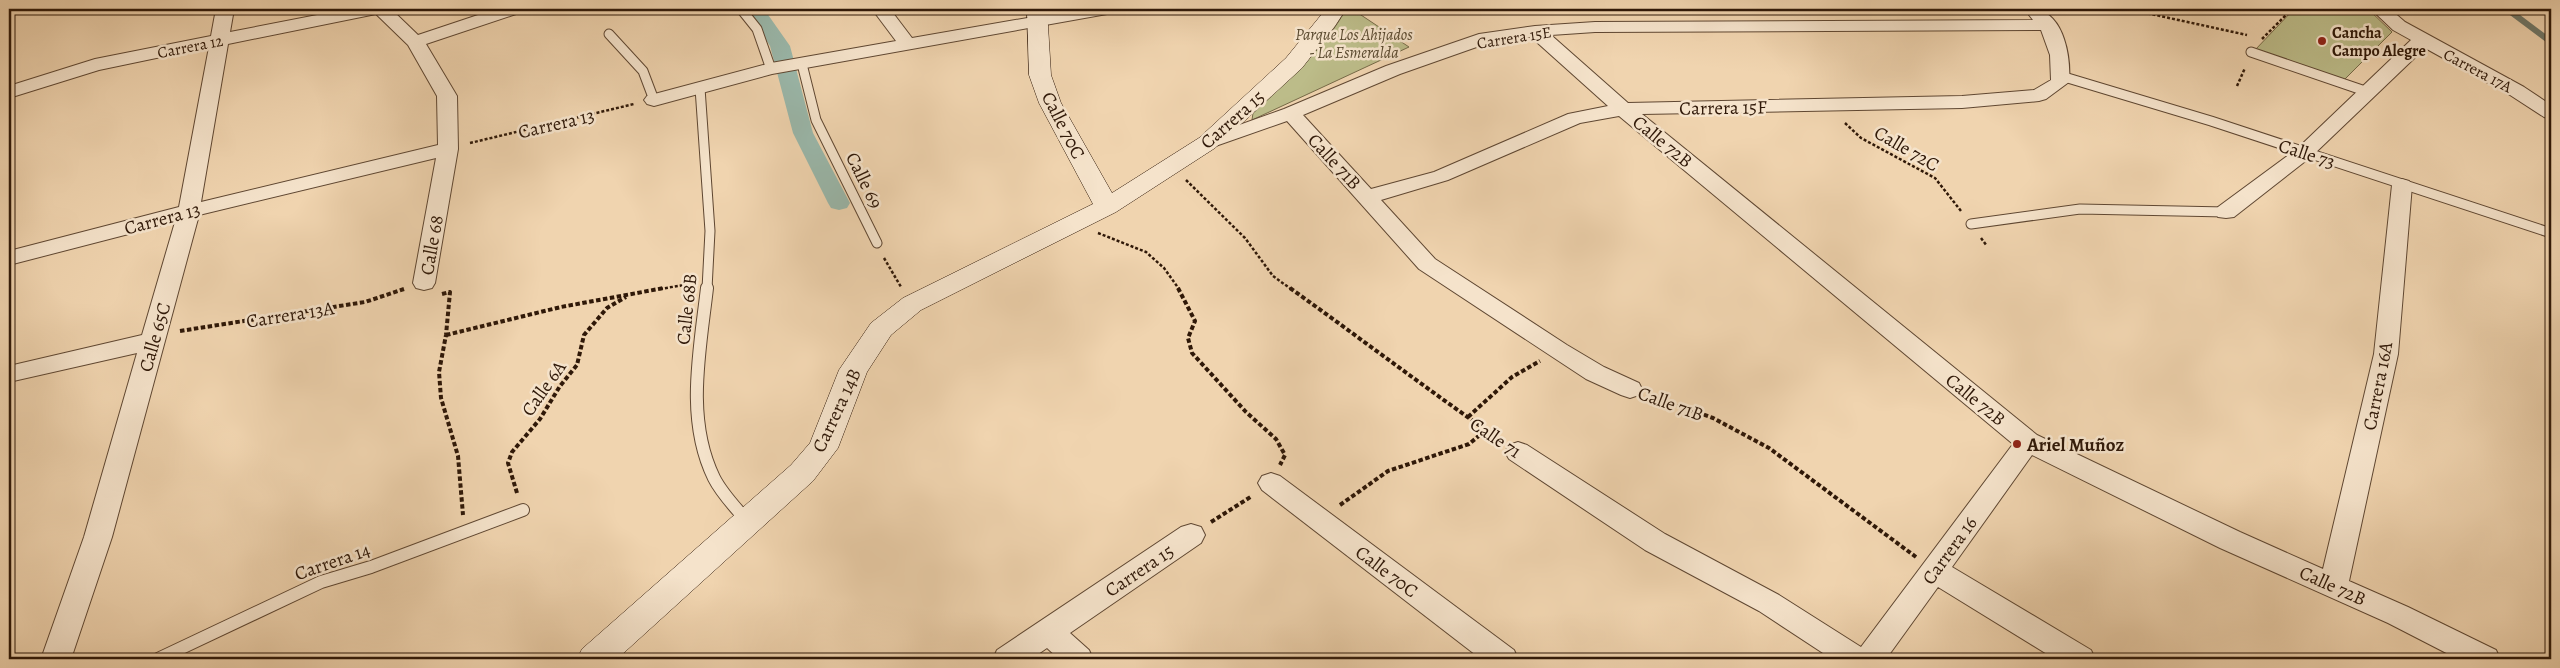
<svg xmlns="http://www.w3.org/2000/svg" width="2560" height="668" font-family="Alegreya,serif">
<style>
.green{fill:#bcbc89;stroke:#766a48}
.lines{fill:none;stroke-linecap:round;stroke-linejoin:round}
.stream{stroke:#6f786a;stroke-width:6}
.canal{fill:#9ab8ab;fill-rule:evenodd}
.lane-far1-casing{stroke:#5f4732;stroke-width:11}
.lane-casing{stroke:#5f4732;stroke-width:14}
.street-casing{stroke:#5f4732;stroke-width:2}
.secondary-casing{stroke:#2f1808;stroke-width:1}
.path-far1{stroke:#2f1808;stroke-width:2.5;stroke-dasharray:3 2;stroke-linecap:butt}
.path{stroke:#2f1808;stroke-width:4;stroke-dasharray:4.5 2.5;stroke-linecap:butt}
.lane-far1{stroke:#f5e3cb;stroke-width:9}
.lane{stroke:#f5e3cb;stroke-width:12}
.street{fill:#f5e3cb;fill-rule:evenodd}
.secondary{fill:#f5e3cb;fill-rule:evenodd}
.poi-dot{fill:#8f2418;stroke:#f5e3cb;stroke-width:2}
.labels{text-anchor:middle;stroke-width:5;stroke-linejoin:round;paint-order:stroke}
.far-poi-label{font-size:16px;font-weight:bold;fill:#2f1808;stroke:#f5e3cb;text-anchor:start}
.far-park-label{font-size:16px;font-style:italic;fill:#59492f;stroke:#f5e3cb}
.far-street-label{font-size:16px;fill:#2f1808;stroke:#f5e3cb}
.street-label{font-size:19px;fill:#2f1808;stroke:#f5e3cb}
.poi-label{font-size:19px;font-weight:bold;fill:#2f1808;stroke:#f5e3cb;text-anchor:start}
</style>
<rect width="100%" height="100%" fill="#f0d4af"/>
<filter id="stains"><feTurbulence type="fractalNoise" baseFrequency=".004" numOctaves="4"/><feColorMatrix values="0 0 0 0 .2 0 0 0 0 .09 0 0 0 0 .02 0 0 0 .5 -.17"/></filter>
<radialGradient id="worn" r=".72"><stop offset=".6" stop-color="#630" stop-opacity="0"/><stop offset="1" stop-color="#630" stop-opacity=".3"/></radialGradient>
<g class="green">
<path d="M1346,9H1352L1409,47L1252,120L1253,113C1285,81 1325,49 1346,9Z"/>
<path d="M2294,9H2368L2392,32L2343,81L2255,50Z"/>
</g>
<g class="lines">
<path class="stream" d="M2507,9L2551,42"/>
<path class="canal" d="M746,9H764L790,46L813,133L850,203L847,208L839,210L831,208L828,203L793,133L770,46Z"/>
<g class="lane-far1-casing">
<g id="lane-far1">
<path d="M741,9L757,29L771,69"/>
<path d="M609,34L643,71L654,100"/>
<path d="M2251,52L2368,92"/>
<path d="M802,64L816,120L877,243"/>
<path d="M2061,76L2211,121L2551,233"/>
<path d="M700,88L710,231L707,289"/>
<path d="M1971,224L2080,209L2226,212"/>
</g>
</g>
<g class="lane-casing">
<g id="lane">
<path d="M707,288C700,350 685,419 714,478C722,494 736,508 747,521"/>
<path d="M158,659L321,582L371,567L523,510"/>
</g>
</g>
<g class="street-casing">
<g id="street">
<path d="M216,9H234L230,32L348,9H391L418,35L496,9H522L519,13L426,44L457,96L458,149L435,283L432,288L424,290L416,288L413,283L436,158L199,215L112,537L71,659H41L84,537L137,353L9,382V366L142,335L175,222L9,265V251L179,207L209,47L99,70L9,98V86L95,59L211,36ZM376,14L408,45L437,96L438,145L201,202L228,44Z"/>
<path d="M872,9H890L912,38L1079,9H1116L1113,13L1107,14L772,74L654,106L647,104L644,100L647,96L771,63L896,41Z"/>
<path d="M2371,9H2390L2405,22L2524,87L2551,105V119L2544,117L2510,95L2425,48L2312,156L2234,217L2226,218L2218,217L2215,212L2218,207L2298,148L2411,40L2393,30Z"/>
<path d="M2038,10C2064,16 2071,57 2069,82L2046,99L2039,101L1962,108L1642,114L2037,435L2240,532L2323,569L2374,354L2392,185L2395,181L2402,179L2409,181L2412,185L2398,354L2349,581L2408,607L2496,650L2500,659H2458L2388,623L2220,548L2032,455L1952,567L2091,650L2095,659H2055L1938,587L1886,659H1832L1759,611L1645,550L1509,459L1505,452L1509,445L1518,442L1527,445L1665,534L1779,595L1861,647L2013,444L1619,116L1580,123L1448,180L1381,200L1435,259L1567,345L1604,367L1639,383L1642,389L1639,395L1630,398L1621,395L1586,379L1419,269L1287,121L1207,149L1200,147L1197,143L1200,139L1284,109L1386,66L1479,34L1535,26L1595,22L2033,20L2029,15L2032,11ZM2041,30L2050,55L2051,80L2034,90L1962,96L1628,103L1551,35L1595,32ZM1531,37L1608,106L1568,114L1434,172L1371,189L1303,115L1400,74L1488,43Z"/>
<path d="M1271,473L1280,476L1514,650L1518,659H1481L1262,490L1258,483L1262,476Z"/>
<path d="M1191,524L1201,527L1205,535L1201,543L1070,633L1089,650L1093,659H1059L1047,648L1031,659H993L997,650L1181,527Z"/>
</g>
</g>
<g class="secondary-casing">
<path id="secondary" d="M1027,9H1047L1051,75L1061,103L1112,193L1199,138L1286,58L1326,9H1346L1335,26L1302,68L1215,148L1116,212L921,310L891,335L867,372L838,448L813,481L617,659H577L582,649L791,465L810,443L839,370L871,323L903,298L1093,204L1039,103L1029,75Z"/>
</g>
<g class="path-far1">
<path d="M2128,9L2247,35"/>
<path d="M2262,39L2292,9"/>
<path d="M2237,86L2245,68"/>
<path d="M1845,123L1861,138L1935,178L1961,211"/>
<path d="M470,143L634,104"/>
<path d="M1186,180L1245,238L1273,276L1291,289"/>
<path d="M1098,233L1146,252L1164,268L1179,289"/>
<path d="M1981,238L1987,246"/>
<path d="M884,258L901,287"/>
<path d="M660,289L690,284"/>
</g>
<g class="path">
<path d="M1178,288L1195,321L1188,338L1192,353L1246,412L1276,439L1285,455L1280,465"/>
<path d="M1290,288C1360,338 1428,390 1499,439"/>
<path d="M442,294L450,292L446,335L439,372L441,398L458,456L463,515"/>
<path d="M180,331L365,302L404,289"/>
<path d="M446,335L561,307L664,288"/>
<path d="M1651,396L1713,418L1769,448L1916,557"/>
<path d="M1468,417L1512,377L1540,361"/>
<path d="M517,493L508,463L512,452L540,419L560,386L577,365L584,335L607,308L626,297"/>
<path d="M1340,505L1388,471L1469,444L1486,430"/>
<path d="M1211,522L1252,496"/>
</g>
<use href="#lane-far1" class="lane-far1"/>
<use href="#lane" class="lane"/>
<use href="#street" class="street"/>
<use href="#secondary" class="secondary"/>
</g>
<g class="poi-dot">
<circle cx="2322" cy="41" r="5"/>
<circle cx="2017" cy="444" r="5"/>
</g>
<g class="labels">
<g class="far-poi-label">
<text x="2332" y="38">Cancha<tspan x="2332" dy="18">Campo Alegre</tspan></text>
</g>
<g class="far-park-label">
<text x="1354" y="40">Parque Los Ahijados<tspan x="1354" dy="18">- La Esmeralda</tspan></text>
</g>
<g class="far-street-label">
<text transform="translate(1514 37) rotate(-9)" y="6">Carrera 15E</text>
<text transform="translate(190 46) rotate(-11)" y="6">Carrera 12</text>
<text transform="translate(2478 70) rotate(28)" y="6">Carrera 17A</text>
</g>
<g class="street-label">
<text transform="translate(1723 107) rotate(-1)" y="7">Carrera 15F</text>
<text transform="translate(1232 119) rotate(-41)" y="7">Carrera 15</text>
<text transform="translate(556 123) rotate(-13)" y="7">Carrera 13</text>
<text transform="translate(1064 125) rotate(63)" y="7">Calle 70C</text>
<text transform="translate(1663 141) rotate(39)" y="7">Calle 72B</text>
<text transform="translate(1907 148) rotate(30)" y="7">Calle 72C</text>
<text transform="translate(2307 153) rotate(18)" y="7">Calle 73</text>
<text transform="translate(1335 161) rotate(47)" y="7">Calle 71B</text>
<text transform="translate(865 180) rotate(64)" y="7">Calle 69</text>
<text transform="translate(162 218) rotate(-15)" y="7">Carrera 13</text>
<text transform="translate(431 245) rotate(-80)" y="7">Calle 68</text>
<text transform="translate(686 309) rotate(-84)" y="7">Calle 68B</text>
<text transform="translate(290 314) rotate(-9)" y="7">Carrera 13A</text>
<text transform="translate(154 337) rotate(-74)" y="7">Calle 65C</text>
<text transform="translate(2377 386) rotate(-79)" y="7">Carrera 16A</text>
<text transform="translate(543 388) rotate(-55)" y="7">Calle 6A</text>
<text transform="translate(1976 399) rotate(39)" y="7">Calle 72B</text>
<text transform="translate(1671 403) rotate(20)" y="7">Calle 71B</text>
<text transform="translate(836 410) rotate(-65)" y="7">Carrera 14B</text>
<text transform="translate(1496 437) rotate(34)" y="7">Calle 71</text>
<text transform="translate(1949 550) rotate(-54)" y="7">Carrera 16</text>
<text transform="translate(332 561) rotate(-19)" y="7">Carrera 14</text>
<text transform="translate(1139 570) rotate(-34)" y="7">Carrera 15</text>
<text transform="translate(1387 571) rotate(37)" y="7">Calle 70C</text>
<text transform="translate(2333 585) rotate(24)" y="7">Calle 72B</text>
</g>
<g class="poi-label">
<text x="2027" y="451">Ariel Muñoz</text>
</g>
</g>
<rect width="2560" height="668" fill="none" stroke="#f0d4af" stroke-width="30"/>
<rect x="10" y="10" width="2540" height="648" fill="none" stroke="#2f1808" stroke-width="2.5"/>
<rect x="15" y="15" width="2530" height="638" fill="none" stroke="#2f1808"/>
<rect width="100%" height="100%" filter="url(#stains)"/>
<rect width="100%" height="100%" fill="url(#worn)"/>
</svg>
